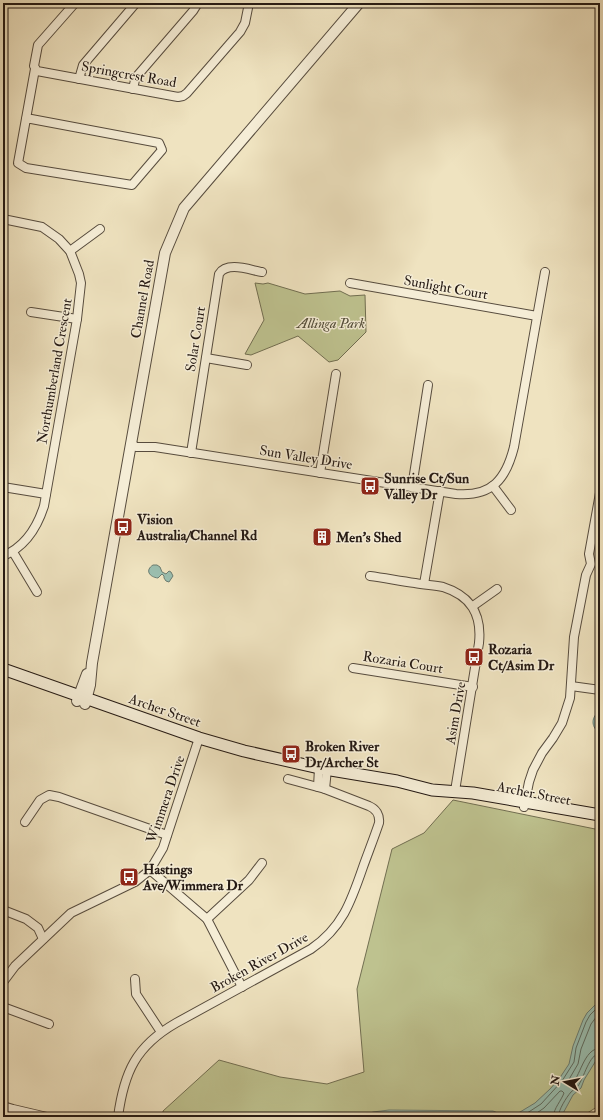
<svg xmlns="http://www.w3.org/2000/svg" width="603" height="1120" font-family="'IM FELL Double Pica',serif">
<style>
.green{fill:#bec28f;stroke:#716e51}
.water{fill:#9abeaf;stroke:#6b7c71}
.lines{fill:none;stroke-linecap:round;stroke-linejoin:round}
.shore{stroke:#5f6c61;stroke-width:1}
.minor-casing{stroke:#574c3e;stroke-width:10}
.tertiary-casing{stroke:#574c3e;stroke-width:12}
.secondary-casing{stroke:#241913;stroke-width:13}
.minor{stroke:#f5edd6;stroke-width:8}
.tertiary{stroke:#f5edd6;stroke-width:10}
.secondary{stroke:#f5edd6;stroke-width:11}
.labels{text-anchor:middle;stroke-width:3;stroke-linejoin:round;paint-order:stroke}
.street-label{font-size:14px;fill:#241913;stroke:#f5edd6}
.park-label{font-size:14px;font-style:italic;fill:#524c38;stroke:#f5edd6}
.poi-label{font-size:14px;font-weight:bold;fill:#241913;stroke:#f5edd6;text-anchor:start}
</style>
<rect width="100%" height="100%" fill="#efe3c0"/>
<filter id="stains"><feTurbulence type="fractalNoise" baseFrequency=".005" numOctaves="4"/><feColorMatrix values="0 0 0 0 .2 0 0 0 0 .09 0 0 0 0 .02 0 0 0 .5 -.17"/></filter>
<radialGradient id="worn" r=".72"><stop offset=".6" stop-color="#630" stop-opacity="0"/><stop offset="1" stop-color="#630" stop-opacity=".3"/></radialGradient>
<g class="green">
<path d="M255,283L263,284L268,283L305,294L340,291L350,296L365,295L366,332L338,360L329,362L298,336L251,355L245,354L264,320Z"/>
<path d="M453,800L600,830V1105L581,1117H163V1111L219,1060L280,1077L327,1084L364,1072L357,989L392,849L424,833Z"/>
</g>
<g class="water">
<path d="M153,565H157L160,567L162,572L166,574L169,571L171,572L173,576L169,582L166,581L164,578V576L162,574L158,578C149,577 145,570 153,565Z"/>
<path d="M597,713H600V734C593,728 590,721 597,713Z"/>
<path d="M600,1000V1054L584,1080L581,1088L573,1095L561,1117H360L373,1112L389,1110L493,1111L505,1116L515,1115L535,1103L550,1089L559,1079L569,1064L573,1046L583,1020L587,1013Z"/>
</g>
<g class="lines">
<g class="shore">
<path d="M600,1012L591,1024L581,1049L578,1064L568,1081L567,1085L570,1086C581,1077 583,1049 600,1048"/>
<path d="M370,1117L389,1114L491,1115L496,1117"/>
<path d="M521,1117L541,1104L562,1081L574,1062L576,1048L586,1022L590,1015L600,1005"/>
<path d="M531,1117L544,1108L560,1091H562L564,1093C561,1101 554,1108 553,1117"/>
<path d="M558,1117C559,1109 566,1098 571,1092C573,1090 576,1088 578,1086C584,1078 589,1054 600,1053"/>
</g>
<g class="minor-casing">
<g id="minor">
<path d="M75,3L38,45L34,66L37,71L178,97L183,96L187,93L240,32L245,23L249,3"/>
<path d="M79,79L83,65L136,3"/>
<path d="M133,89L135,80L137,76L193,11L198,3"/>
<path d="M26,118L159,143L162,150L132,185L26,168L18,163L35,69"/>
<path d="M3,219L42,227L59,239L70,251L79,274L81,283L77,319L44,506C37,528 25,547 3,556"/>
<path d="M70,251L100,229"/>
<path d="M350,283L537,316"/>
<path d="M31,312L77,319"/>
<path d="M206,358L247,365"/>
<path d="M131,443L136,447H155L456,494C492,497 506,479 514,447L545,272"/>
<path d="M191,453L219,274C227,261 250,270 262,272"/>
<path d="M320,473L336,374"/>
<path d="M493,486L511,510"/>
<path d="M3,487L46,494"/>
<path d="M412,487L428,385"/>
<path d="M13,552L37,592"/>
<path d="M370,576C385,578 400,581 415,583C424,585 434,585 443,587C471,596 482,614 479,643L455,791"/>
<path d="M424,584L440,491"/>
<path d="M473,606L497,589"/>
<path d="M353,668L473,687"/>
<path d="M571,686L600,690"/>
<path d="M318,787L319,768"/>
<path d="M325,789L327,769"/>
<path d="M524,807L529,782L533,770L542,753L553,738L562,723L570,698L574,637L586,575L591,564L589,554L600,493"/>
<path d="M25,822L40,800L49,795L59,797L167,835"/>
<path d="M150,870L207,919L242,987"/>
<path d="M3,910L26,919L38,928L43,939"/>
<path d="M207,919L249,880L262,863"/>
<path d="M135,979L136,994L161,1032"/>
<path d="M3,982L15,966L71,913L135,882L150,870L163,848L199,738"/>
<path d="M3,1007L49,1024"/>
<path d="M3,1106L13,1109L47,1117"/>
<path d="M118,1117C124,1072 136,1046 176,1023L311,949C342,928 351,902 363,867C368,853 374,838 379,823C380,815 376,809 369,806L325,789L288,779"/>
</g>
</g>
<g class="tertiary-casing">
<g id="tertiary">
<path d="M77,701L87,674"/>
<path d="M85,704L90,685L92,663L165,253L184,208L359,3"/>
</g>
</g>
<g class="secondary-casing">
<path id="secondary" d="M3,669L199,738L244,751L319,768L397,781L432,790L473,793L600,815"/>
</g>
<use href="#minor" class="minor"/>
<use href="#tertiary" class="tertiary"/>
<use href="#secondary" class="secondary"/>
</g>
<defs>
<g id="bus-square" transform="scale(1)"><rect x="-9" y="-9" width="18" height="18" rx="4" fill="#8f2418" stroke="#f5edd6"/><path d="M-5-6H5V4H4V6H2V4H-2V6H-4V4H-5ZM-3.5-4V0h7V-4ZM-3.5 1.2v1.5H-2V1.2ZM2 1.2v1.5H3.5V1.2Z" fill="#fff"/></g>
<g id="building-square" transform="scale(1)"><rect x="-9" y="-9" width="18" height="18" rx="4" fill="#8f2418" stroke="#f5edd6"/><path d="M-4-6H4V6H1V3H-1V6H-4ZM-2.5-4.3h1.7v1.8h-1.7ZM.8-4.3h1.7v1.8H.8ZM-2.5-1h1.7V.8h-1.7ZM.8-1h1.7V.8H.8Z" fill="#fff"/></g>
</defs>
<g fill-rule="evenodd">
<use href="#bus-square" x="370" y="486"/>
<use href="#bus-square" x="123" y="527"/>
<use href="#building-square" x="322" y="537"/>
<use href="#bus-square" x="474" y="657"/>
<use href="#bus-square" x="291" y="754"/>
<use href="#bus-square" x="129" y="877"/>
</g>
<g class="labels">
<g class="street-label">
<text transform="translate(129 74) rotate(10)" y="5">Springcrest Road</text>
<text transform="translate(446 287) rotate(10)" y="5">Sunlight Court</text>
<text transform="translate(142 299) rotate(-80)" y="5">Channel Road</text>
<text transform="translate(195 339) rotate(-81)" y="5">Solar Court</text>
<text transform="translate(54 371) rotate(-80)" y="5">Northumberland Crescent</text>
<text transform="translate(306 457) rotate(9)" y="5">Sun Valley Drive</text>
<text transform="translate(403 662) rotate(9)" y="5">Rozaria Court</text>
<text transform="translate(165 710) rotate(19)" y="5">Archer Street</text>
<text transform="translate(455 713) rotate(-80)" y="5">Asim Drive</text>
<text transform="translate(534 793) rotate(11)" y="5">Archer Street</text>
<text transform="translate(165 799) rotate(-71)" y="5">Wimmera Drive</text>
<text transform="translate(259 962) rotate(-29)" y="5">Broken River Drive</text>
</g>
<g class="park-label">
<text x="331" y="328">Allinga Park</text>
</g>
<g class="poi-label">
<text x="384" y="483">Sunrise Ct/Sun<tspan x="384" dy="16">Valley Dr</tspan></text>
<text x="137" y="524">Vision<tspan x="137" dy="16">Australia/Channel Rd</tspan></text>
<text x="336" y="542">Men's Shed</text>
<text x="488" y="654">Rozaria<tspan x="488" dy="16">Ct/Asim Dr</tspan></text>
<text x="305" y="751">Broken River<tspan x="305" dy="16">Dr/Archer St</tspan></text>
<text x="143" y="874">Hastings<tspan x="143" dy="16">Ave/Wimmera Dr</tspan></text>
</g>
</g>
<rect width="603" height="1120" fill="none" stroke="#efe3c0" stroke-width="16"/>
<rect x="4" y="4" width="595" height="1112" fill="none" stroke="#241913" stroke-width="2"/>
<rect x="8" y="8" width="587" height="1104" fill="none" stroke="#241913"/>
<g transform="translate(565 1082) rotate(280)" stroke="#f5edd6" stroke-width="3" paint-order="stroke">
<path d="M0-3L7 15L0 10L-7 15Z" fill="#241913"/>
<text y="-6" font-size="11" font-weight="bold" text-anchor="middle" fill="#241913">N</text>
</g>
<rect width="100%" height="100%" filter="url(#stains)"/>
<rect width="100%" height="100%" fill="url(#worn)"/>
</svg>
